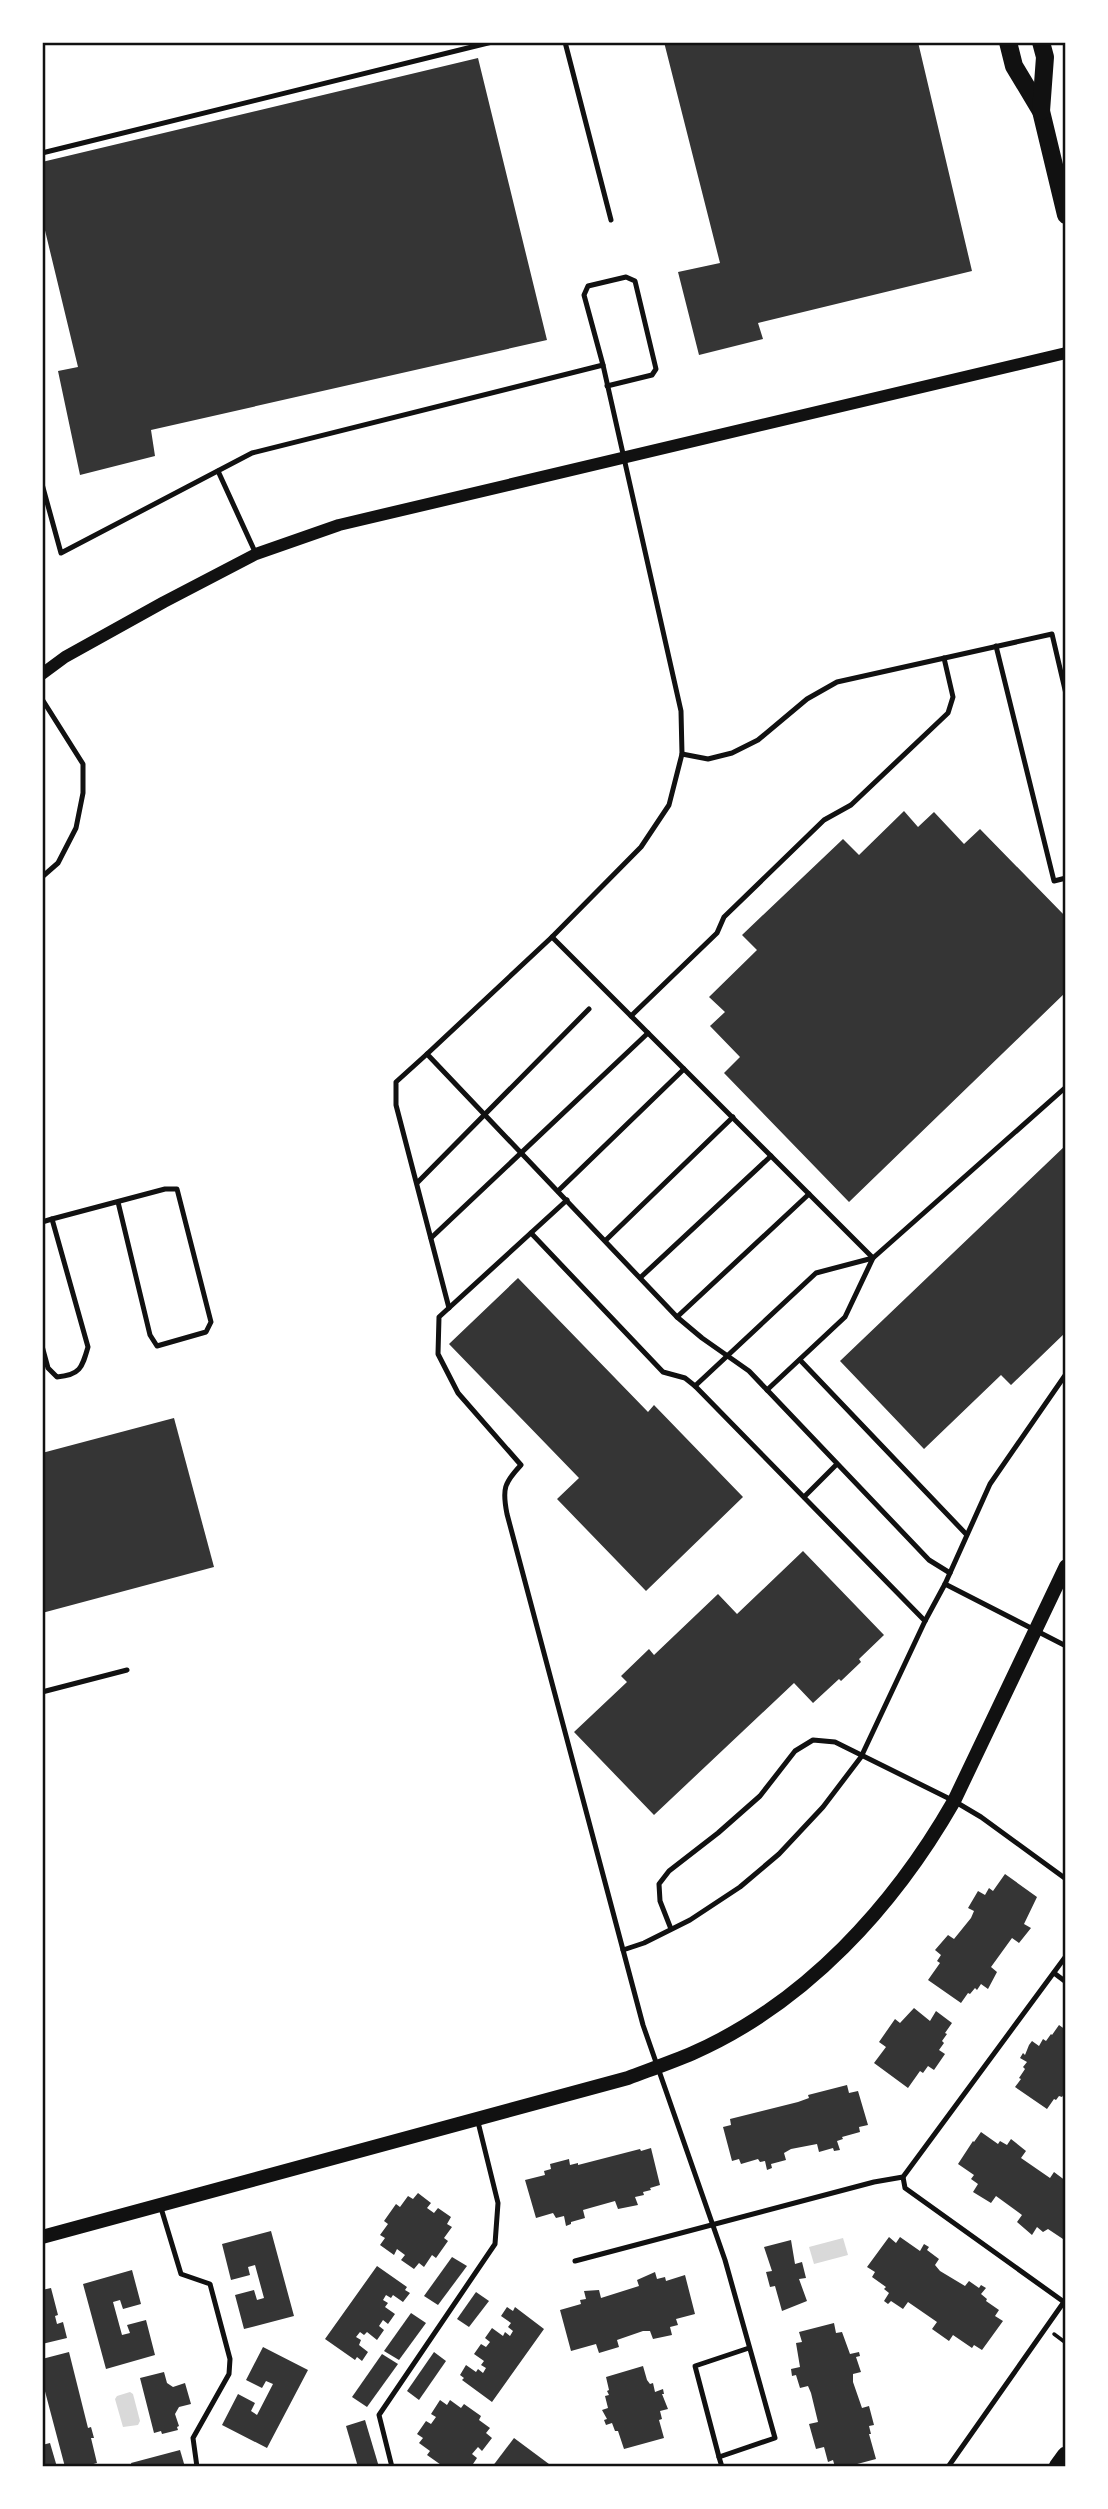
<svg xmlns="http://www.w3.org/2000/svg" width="1108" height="2509" font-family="'Space Grotesk',sans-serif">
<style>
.water{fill:#d9d9d9}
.building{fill:#353535}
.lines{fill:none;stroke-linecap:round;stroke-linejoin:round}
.path{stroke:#111;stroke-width:3.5}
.service{stroke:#111;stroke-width:5}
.tertiary{stroke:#111;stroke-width:12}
.secondary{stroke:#111;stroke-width:14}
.primary{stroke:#111;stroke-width:18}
.trunk{stroke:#111;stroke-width:19}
.neatline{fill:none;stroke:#111;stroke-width:2.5}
</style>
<rect width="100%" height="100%" fill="#fff"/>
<g class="water">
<path d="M843,2238L848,2255L814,2264L809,2247Z"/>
<path d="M130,2392L133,2394L140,2421L138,2425L123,2427L115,2399L117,2396Z"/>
</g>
<g class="building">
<path d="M664,42H918L972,271L758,323L763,339L699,355L678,272L720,263Z"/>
<path d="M478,58L547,340L151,430L155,456L80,475L58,371L78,367L42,218V162Z"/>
<path d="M904,811L918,827L934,812L964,844L980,829L1066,917V992L849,1202L724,1073L740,1057L710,1026L725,1012L709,997L757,950L742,935L843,839L859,855Z"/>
<path d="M1066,1145V1332L1011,1385L1001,1375L924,1449L840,1361Z"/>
<path d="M518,1278L648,1412L654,1405L743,1497L646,1591L557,1499L579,1478L449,1344Z"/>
<path d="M174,1418L214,1567L42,1613V1453Z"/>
<path d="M803,1551L884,1635L859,1659L861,1662L841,1681L839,1679L813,1703L794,1683L654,1815L574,1732L627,1682L621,1676L649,1649L654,1655L718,1594L737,1614Z"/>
<path d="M1005,1874L1037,1897L1024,1924L1031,1928L1019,1943L1012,1938L991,1967L997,1972L988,1989L981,1984L977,1990L975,1988L970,1994L968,1993L961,2003L928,1980L940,1963L937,1961L941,1955L935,1950L948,1935L954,1939L971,1918L974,1911L968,1908L978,1891L985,1895L989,1888L993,1891Z"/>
<path d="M914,2008L930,2021L936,2011L952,2023L945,2033L947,2034L942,2041L944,2043L939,2050L945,2054L934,2070L928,2066L923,2073L920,2071L908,2088L874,2063L886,2047L879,2042L895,2019L900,2023Z"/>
<path d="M1059,2025L1066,2030V2091L1062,2097L1059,2096L1056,2100L1054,2099L1047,2109L1015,2087L1021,2079L1019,2078L1025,2069L1023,2067L1027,2062L1020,2058L1023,2053L1025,2055L1029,2045L1032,2041L1039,2046L1043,2039L1046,2041L1051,2034L1052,2035Z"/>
<path d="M847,2085L849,2093L858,2091L868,2125L859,2127L860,2132L842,2137L843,2139L837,2141L840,2150L834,2151L833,2148L819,2152L817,2144L791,2149L784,2153L786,2160L771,2164L772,2168L767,2170L765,2161L760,2162L758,2159L741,2164L739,2159L732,2161L723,2127L731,2125L730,2119L798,2102L809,2098L808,2095Z"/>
<path d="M981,2132L998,2144L1000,2141L1007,2145L1011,2139L1026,2151L1021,2158L1050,2178L1054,2172L1066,2181V2235L1063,2239L1048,2229L1043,2232L1037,2227L1032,2235L1017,2222L1022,2215L996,2196L991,2203L973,2192L978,2184L971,2179L974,2175L958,2164L973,2141L974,2142Z"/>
<path d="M651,2148L660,2185L650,2188L651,2190L643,2192L644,2195L635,2197L638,2205L618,2209L615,2201L590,2208L583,2210L585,2218L571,2222V2224L566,2226L564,2216L556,2218L553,2213L536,2218L525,2180L545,2175L544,2171L551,2169L550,2164L569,2159L570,2165L578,2163V2165L640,2149L641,2151Z"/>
<path d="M418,2193L431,2203L427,2208L434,2213L438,2208L451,2217L447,2224L452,2227L444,2238L448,2241L436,2258L432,2255L424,2267L419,2263L414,2269L401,2260L405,2255L397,2249L394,2255L380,2245L385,2238L380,2235L388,2224L384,2221L396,2204L400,2207L408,2196L413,2199Z"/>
<path d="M271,2231L294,2316L244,2329L235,2295L254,2290L257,2300L264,2298L255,2265L248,2267L250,2275L231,2280L222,2244Z"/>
<path d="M889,2237L896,2243L900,2237L920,2251L924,2244L929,2247L927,2250L939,2259L935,2265L940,2271L965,2286L969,2281L979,2288L981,2285L986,2288L981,2294L987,2299L986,2301L999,2310L995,2316L1003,2321L982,2350L974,2345L972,2348L953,2335L949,2341L932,2329L937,2322L908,2302L903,2309L891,2301L888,2304L884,2301L889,2293L884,2289L886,2287L872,2277L875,2272L867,2267Z"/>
<path d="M791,2240L795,2264L802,2262L806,2278L799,2279L807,2301L782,2311L775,2286L770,2287L766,2272L772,2271L764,2247Z"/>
<path d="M452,2257L467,2266L438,2305L424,2296Z"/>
<path d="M377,2266L407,2287L405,2290L410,2293L403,2302L393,2295L391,2298L386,2295L383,2300L388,2303L385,2307L395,2314L388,2324L383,2320L379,2326L384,2330L377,2340L367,2332L364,2335L360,2332L356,2337L361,2340L359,2345L368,2352L362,2361L357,2357L355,2360L325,2339Z"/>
<path d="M132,2270L141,2304L123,2309L120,2300L113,2302L122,2335L130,2333L127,2325L146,2320L155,2355L106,2369L83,2284Z"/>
<path d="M655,2272L657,2279L665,2277L666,2281L685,2275L695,2314L676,2319L678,2325L670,2327L672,2335L653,2339L650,2331H643L617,2340L619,2347L599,2353L596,2344L571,2351L560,2310L581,2304L580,2300L586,2299L584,2291L599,2290L601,2298L639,2286L637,2280Z"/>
<path d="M51,2288L58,2315L55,2316L57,2324L63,2322L67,2338L42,2344V2290Z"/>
<path d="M476,2292L489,2301L469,2327L457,2319Z"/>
<path d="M507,2307L513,2311L515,2307L544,2329L492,2402L462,2380L464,2378L460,2375L466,2365L476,2372L478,2369L483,2373L486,2368L481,2365L484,2361L474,2354L481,2344L486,2347L490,2342L485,2338L492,2328L503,2336L505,2332L510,2336L513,2331L508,2327L511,2323L501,2316Z"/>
<path d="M411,2313L426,2323L399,2360L384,2351Z"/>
<path d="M834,2323L836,2333L842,2332L850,2354L859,2352L860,2356L856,2357L861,2372L853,2374V2382L862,2408L869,2406L874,2425L869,2426L871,2434H869L876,2459L846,2467H835L833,2460L828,2462L824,2447L816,2449L809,2424L818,2422L811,2393L808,2386L800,2388L796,2375L792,2376L791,2369L800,2367L796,2343L802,2342L799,2332Z"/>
<path d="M263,2347L308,2370L267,2448L222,2425L238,2394L255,2403L251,2411L257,2415L273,2384L266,2381L262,2388L246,2380Z"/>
<path d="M69,2352L88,2428L91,2427L94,2438H91L97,2463L83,2467H65L42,2380V2359Z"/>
<path d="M434,2352L446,2361L419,2400L407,2391Z"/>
<path d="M382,2354L398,2364L367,2407L352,2397Z"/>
<path d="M643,2366L647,2380L650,2384L653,2383L655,2392L663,2389L664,2394H662L668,2409L660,2411L662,2419L659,2420L664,2438L624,2449L618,2431H615L612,2423L606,2425L604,2420L607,2419L602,2410L608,2408L605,2396L609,2395L607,2391L609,2390L606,2377Z"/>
<path d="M164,2372L167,2383L173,2387L185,2383L191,2404L179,2407L175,2414L179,2426L177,2427L178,2430L162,2434L161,2431L154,2433L140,2378Z"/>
<path d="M440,2400L447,2405L450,2400L461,2408L464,2404L481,2416L479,2420L490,2428L486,2433L492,2438L482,2451L478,2447L472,2454L477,2458L471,2467H452L447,2464L444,2467L427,2455L430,2451L419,2443L423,2438L417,2434L426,2421L431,2424L436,2417L431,2414Z"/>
<path d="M365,2420L379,2467H358L346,2426Z"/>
<path d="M514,2438L553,2467H492Z"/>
<path d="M50,2443L57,2467H42V2445Z"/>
<path d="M180,2450L185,2467H132L131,2463Z"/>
</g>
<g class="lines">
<path class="path" d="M1054,2334L1066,2343"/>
<g class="service">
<path d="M565,42L611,220"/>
<path d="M42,153L492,42"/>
<path d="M603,365L584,295L588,286L626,277L635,281L656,369L652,375L607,386"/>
<path d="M218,471L256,554"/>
<path d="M42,484L61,553L252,453L603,365L681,711L682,754L669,805L641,847L552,937L427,1054L677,1317L702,1338L749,1371L929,1560L950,1573"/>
<path d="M996,646L1054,881L1066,878"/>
<path d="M42,699L83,764V793L76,828L58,863L42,877"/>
<path d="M682,754L708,759L732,753L758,740L807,699L837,682L1052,634L1066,694"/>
<path d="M552,937L873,1258L845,1317L767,1390"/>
<path d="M631,1016L717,933L724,917L824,820L851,805L948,713L953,697L944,658"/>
<path d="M427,1054L396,1082V1105L449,1308"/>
<path d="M417,1183L589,1009"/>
<path d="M558,1191L684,1069"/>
<path d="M567,1200L439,1317L438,1354L458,1393L521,1465C504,1483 502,1489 507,1514L643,2025L725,2260L775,2438L719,2457L722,2467"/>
<path d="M42,1222L52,1219L165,1189H177L211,1322L206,1332L157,1346L150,1335L118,1202"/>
<path d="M531,1233L663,1372L685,1378L695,1386L925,1621"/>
<path d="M431,1238L648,1033"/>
<path d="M606,1240L733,1117"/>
<path d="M641,1277L771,1156"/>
<path d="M677,1317L809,1194"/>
<path d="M42,1346L48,1368L57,1377C80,1375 82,1368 88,1347L52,1219"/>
<path d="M800,1360L966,1534"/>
<path d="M695,1386L816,1273L873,1258L1066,1087"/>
<path d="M804,1497L837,1464"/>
<path d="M945,1584L1066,1646"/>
<path d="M42,1692L127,1670"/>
<path d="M671,1929L660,1901L659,1884L669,1871L718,1833L760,1796L795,1751L813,1740L835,1742L954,1801L981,1817L1066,1879"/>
<path d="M623,1950L644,1943L690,1920L740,1887L779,1854L823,1807L861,1757L925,1621L945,1584L990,1484L1066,1374"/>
<path d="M1054,1973L1066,1982"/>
<path d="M903,2177L905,2188L1064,2302"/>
<path d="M161,2208L181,2274L210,2284L230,2359L229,2374L193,2438L197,2467"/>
<path d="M575,2261L874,2182L903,2177L1066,1956"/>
<path d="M719,2457L695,2366L749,2348"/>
<path d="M392,2467L379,2415L495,2244L498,2203L478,2122"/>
<path d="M948,2467L1066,2299"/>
</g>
<path class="tertiary" d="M42,674L65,657L164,602L256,554L339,525L1066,353"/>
<path class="secondary" d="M42,2237L628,2078C649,2070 672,2062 693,2053C806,2003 894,1906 954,1801L1066,1566"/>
<g class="primary">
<path d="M1008,42L1014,66L1041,111L1066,215"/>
<path d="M1041,111L1045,57L1041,42"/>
</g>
<path class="trunk" d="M1058,2467L1066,2456"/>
</g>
<rect width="1108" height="2509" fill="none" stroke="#ffffff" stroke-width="88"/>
<rect x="44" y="44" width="1020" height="2421" class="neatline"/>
</svg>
